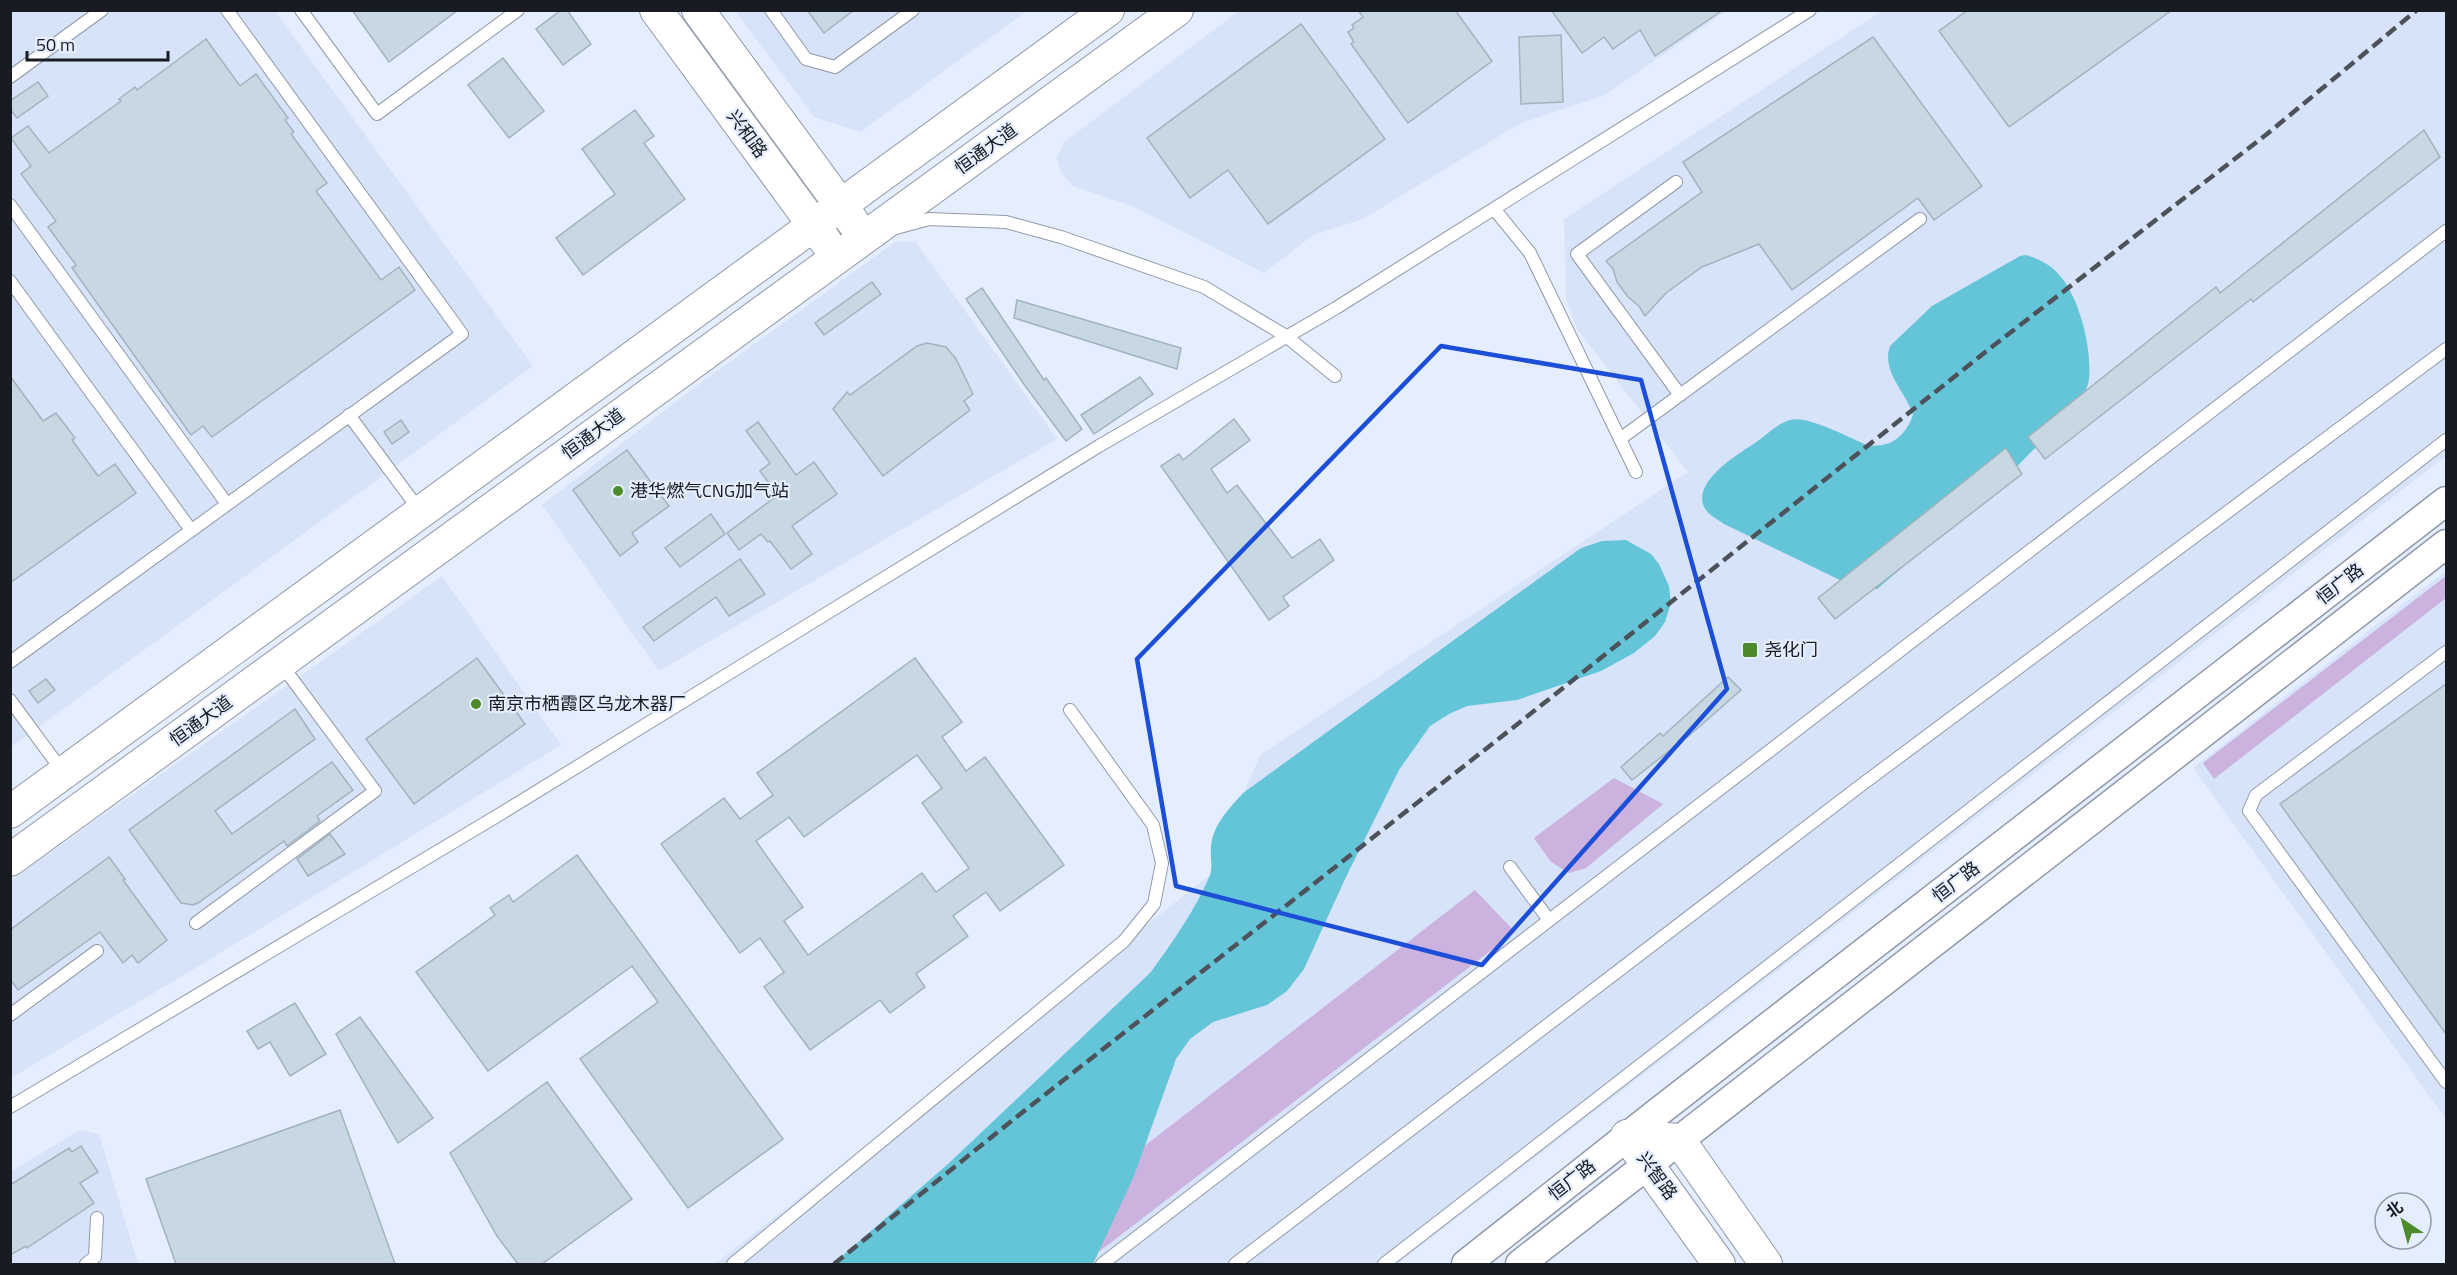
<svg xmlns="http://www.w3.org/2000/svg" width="2457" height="1275" font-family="'Titillium Web','Noto Sans SC',sans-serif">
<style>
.built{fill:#d6e3f9}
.green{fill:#cbb2df}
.water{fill:#63c5d7}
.building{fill:#c7d8e3;stroke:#a2b3bd;stroke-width:1.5;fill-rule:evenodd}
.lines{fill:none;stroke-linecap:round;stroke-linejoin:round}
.service-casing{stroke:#9199a8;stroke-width:14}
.tertiary-casing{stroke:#9199a8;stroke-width:31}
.secondary-casing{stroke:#9199a8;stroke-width:34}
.service{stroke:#fff;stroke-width:12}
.tertiary{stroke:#fff;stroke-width:28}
.secondary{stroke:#fff;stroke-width:32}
.rail{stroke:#4d515a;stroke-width:4.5;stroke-dasharray:12 6;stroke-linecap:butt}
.marked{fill:none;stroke:#1d4ed8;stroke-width:4.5;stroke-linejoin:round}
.poi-dot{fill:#4c8a2a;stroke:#e5eefe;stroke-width:2}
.labels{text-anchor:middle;stroke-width:4.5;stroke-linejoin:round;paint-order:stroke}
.street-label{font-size:18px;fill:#181b21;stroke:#e5eefe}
.poi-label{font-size:18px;fill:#181b21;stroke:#e5eefe;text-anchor:start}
</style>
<rect width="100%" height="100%" fill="#e5eefe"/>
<g class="built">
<path d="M11,11H275L533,366L11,747Z"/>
<path d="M735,11H1027L860,132L814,117Z"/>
<path d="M1239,11H1726L1605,95L1519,124L1363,219L1313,235L1264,273L1132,206L1073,186L1061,173L1057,158L1064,142Z"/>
<path d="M1882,11H2446V456L1397,1264H715L1210,875L1260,755L1688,472L1577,329L1566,299L1564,219Z"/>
<path d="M915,241L1057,439L659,671L542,505L695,387L895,242Z"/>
<path d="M2446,571V1119L2193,768Z"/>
<path d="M442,576L561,745L199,966L11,1078L10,881Z"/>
<path d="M80,1130L99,1134L138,1264H11L10,1172Z"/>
</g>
<g class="green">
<path d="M2446,576V598L2214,779L2203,763Z"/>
<path d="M1614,778L1663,804L1586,868L1569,873L1551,862L1534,838Z"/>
<path d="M1475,890L1515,932L1083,1264H992Z"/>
</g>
<g class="water">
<path d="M2026,255C2039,259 2052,265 2061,277C2080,300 2092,349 2089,379C2088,388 2083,396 2078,404L1997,487L1877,589H1866L1846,583L1724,524C1719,520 1710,516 1706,510C1688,484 1738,454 1755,443C1765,436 1778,423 1790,420C1808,415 1849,438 1867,445C1891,449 1906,435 1913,415C1906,391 1881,372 1890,346L1932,306L2020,256Z"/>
<path d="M1626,540L1651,554L1659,564L1669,586L1671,603L1665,622L1655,636L1634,653L1601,671L1517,700L1467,706L1449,714L1430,726L1399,770L1345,879L1304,969L1287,991L1267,1005L1213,1022L1190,1039L1176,1059L1134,1176L1093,1264H833L948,1164L1150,973C1171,945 1197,907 1210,875C1213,866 1210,856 1211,848C1212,825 1229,809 1243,793L1581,548L1602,541Z"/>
</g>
<g class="building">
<path d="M352,10H458L389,62Z"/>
<path d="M561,10H567L591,44L563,65L536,29Z"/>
<path d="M807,10H854L824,33Z"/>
<path d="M1358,10H1455L1492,61L1408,123L1351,44L1354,42L1348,32L1354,28L1352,25L1363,17Z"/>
<path d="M1551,10H1723L1655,56L1640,30L1613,49L1604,37L1582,53Z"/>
<path d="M1968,10H2172L2009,127L1939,31Z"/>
<path d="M1301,24L1385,139L1268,224L1228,170L1190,198L1147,138Z"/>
<path d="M1561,35L1563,102L1521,104L1519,37Z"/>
<path d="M1873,37L1982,186L1934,220L1918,198L1792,290L1759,244L1702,267L1666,293L1645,316L1639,306L1628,297L1617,282L1613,269L1606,261L1702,192L1683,162Z"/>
<path d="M206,39L240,86L256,74L288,118L285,120L294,132L291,134L327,183L316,191L381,280L399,267L415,290L212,437L203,426L191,435L72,268L76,265L48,227L56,221L21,174L31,166L11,138L28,126L49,153L121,101L119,99L135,87L137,90Z"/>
<path d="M503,58L544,111L509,138L468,85Z"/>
<path d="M38,82L48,96L17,118L10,109V101Z"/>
<path d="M635,110L654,136L644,143L685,199L583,275L556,238L615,194L582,149Z"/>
<path d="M2424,130L2440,157L2253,302L2251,299L2045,459L2028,437L2216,287L2220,293Z"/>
<path d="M872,282L881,294L824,335L815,323Z"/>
<path d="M982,288L1044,380L1046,378L1082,429L1066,441L1023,383L966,299Z"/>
<path d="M1017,300L1181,348L1177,369L1014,318Z"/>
<path d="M927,343L946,347L956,359L973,394L964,401L970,410L883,476L833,409L847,392L850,395L917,346Z"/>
<path d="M10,376L43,421L56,413L75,438L72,440L98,476L115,464L136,493L10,583Z"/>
<path d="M1140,377L1153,394L1094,434L1081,415Z"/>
<path d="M1234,419L1250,440L1211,469L1227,493L1237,485L1292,558L1320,539L1334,560L1283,597L1289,606L1269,620L1161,466L1179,454L1183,460Z"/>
<path d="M401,420L409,432L392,444L384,432Z"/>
<path d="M758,422L796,475L814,462L837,494L792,526L812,554L791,569L770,541L768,542L761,534L739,550L727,533L778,495L760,471L770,463L746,431Z"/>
<path d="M2006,448L2022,474L1835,619L1818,598Z"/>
<path d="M627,450L669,506L632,533L638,542L620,556L573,490Z"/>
<path d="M711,514L725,534L680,567L665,548Z"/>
<path d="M740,559L765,594L729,616L716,597L654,641L643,627Z"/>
<path d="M477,658L525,724L414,804L366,739Z"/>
<path d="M915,658L962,722L942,737L966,771L985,757L1064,865L1000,911L986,892L953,916L968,936L916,974L925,987L890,1013L880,1000L810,1050L764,987L784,972L760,938L740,953L661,844L724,798L740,819L773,795L757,773ZM917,755L942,788L922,803L969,868L936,892L922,873L808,955L784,921L803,907L756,841L789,817L804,837Z"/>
<path d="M1728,677L1741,690L1691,734L1632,780L1621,767L1660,733L1663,736Z"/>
<path d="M46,679L55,690L38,703L29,691Z"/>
<path d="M2446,684V1034L2280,804Z"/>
<path d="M295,709L315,739L215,811L232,834L332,762L353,790L317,816L320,821L287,846L284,841L198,903L193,905L181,903L129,830Z"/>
<path d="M330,834L345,854L308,876L297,859Z"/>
<path d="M577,855L783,1139L688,1208L580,1059L658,1002L632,966L488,1071L416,972L495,915L490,908L509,895L513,902Z"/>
<path d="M109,857L125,879L123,880L167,940L138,963L132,955L123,963L100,932L18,990L10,979V930Z"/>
<path d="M295,1003L326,1054L290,1076L270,1042L258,1049L247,1031Z"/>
<path d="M360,1017L433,1118L398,1143L336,1034Z"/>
<path d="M547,1082L632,1199L542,1264H518L497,1236L450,1153Z"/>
<path d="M340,1110L395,1264H176L146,1179Z"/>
<path d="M81,1146L98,1172L80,1183L94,1203L27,1248L26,1246L10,1255V1185L69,1148L72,1152Z"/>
</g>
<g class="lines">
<g class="service-casing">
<g id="service">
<path d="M301,10L377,114L518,10"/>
<path d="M771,10L806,59L835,67L913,10"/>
<path d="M10,77L102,10"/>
<path d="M1676,182L1577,254L1680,395"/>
<path d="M10,205L227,504"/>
<path d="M1495,210L1530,253L1636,472"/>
<path d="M896,228L929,219L1006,222L1061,237L1204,287L1286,336L1335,376"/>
<path d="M10,281L191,530"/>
<path d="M349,415L420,511"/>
<path d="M1620,439L1920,219"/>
<path d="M2446,652L2256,795L2249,811L2446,1082"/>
<path d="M10,662L462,334L227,10"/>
<path d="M10,700L63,772"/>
<path d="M1510,867L1549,920"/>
<path d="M196,923L375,791L281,664"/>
<path d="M10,1015L97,951"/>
<path d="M10,1107L497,816L1099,446L1336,308L1810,10"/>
<path d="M86,1264L95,1257L97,1218"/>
<path d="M733,1264L1124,941L1154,904L1162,863L1153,825L1070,710"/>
<path d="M1102,1264L2446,231"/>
<path d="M1235,1264L1860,786L2446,349"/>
<path d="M1384,1264L2446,440"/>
</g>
</g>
<g class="tertiary-casing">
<g id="tertiary">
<path d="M1466,1264L1657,1113L2446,501"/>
<path d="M1520,1264L2446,544"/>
</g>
</g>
<g class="secondary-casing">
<g id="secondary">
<path d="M656,10L826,242"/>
<path d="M698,10L853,222"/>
<path d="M10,812L1108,10"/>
<path d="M10,860L1177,10"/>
<path d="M1627,1136L1679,1140L1766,1264"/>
<path d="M1627,1136L1719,1264"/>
</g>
</g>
<use href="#service" class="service"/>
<use href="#tertiary" class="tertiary"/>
<use href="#secondary" class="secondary"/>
<path class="rail" d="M834,1264L1019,1115L1524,719L1993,346L2267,134L2417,10"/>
</g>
<path class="marked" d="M1441,346L1641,380L1727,689L1482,965L1176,886L1137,659Z"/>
<g class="poi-dot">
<circle cx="618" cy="491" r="6"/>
<rect x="1742" y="642" width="16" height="16" rx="3"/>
<circle cx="476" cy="704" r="6"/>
</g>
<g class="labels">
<g class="street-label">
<text transform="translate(747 134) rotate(54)" y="6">兴和路</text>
<text transform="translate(986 149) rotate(-36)" y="6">恒通大道</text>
<text transform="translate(593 434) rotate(-36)" y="6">恒通大道</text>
<text transform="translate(2340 584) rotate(-38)" y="6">恒广路</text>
<text transform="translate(201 721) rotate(-36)" y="6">恒通大道</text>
<text transform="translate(1956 882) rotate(-38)" y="6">恒广路</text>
<text transform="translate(1657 1176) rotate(54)" y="6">兴智路</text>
<text transform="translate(1572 1180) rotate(-38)" y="6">恒广路</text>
</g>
<g class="poi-label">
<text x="630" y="497">港华燃气CNG加气站</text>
<text x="1764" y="656">尧化门</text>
<text x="488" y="710">南京市栖霞区乌龙木器厂</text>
</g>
</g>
<rect width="2457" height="1275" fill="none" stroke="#181b21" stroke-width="24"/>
<g transform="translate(2403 1221) rotate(324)"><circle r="28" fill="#e5eefe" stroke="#939aa6" stroke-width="1.5"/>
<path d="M0-4.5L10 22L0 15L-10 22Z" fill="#4c8a2a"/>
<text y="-9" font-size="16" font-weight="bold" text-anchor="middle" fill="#181b21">北</text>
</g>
<path d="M27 51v9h141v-9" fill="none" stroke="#181b21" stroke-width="3"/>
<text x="36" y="51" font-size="18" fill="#181b21" stroke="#e5eefe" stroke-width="4.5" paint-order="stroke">50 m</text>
</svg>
